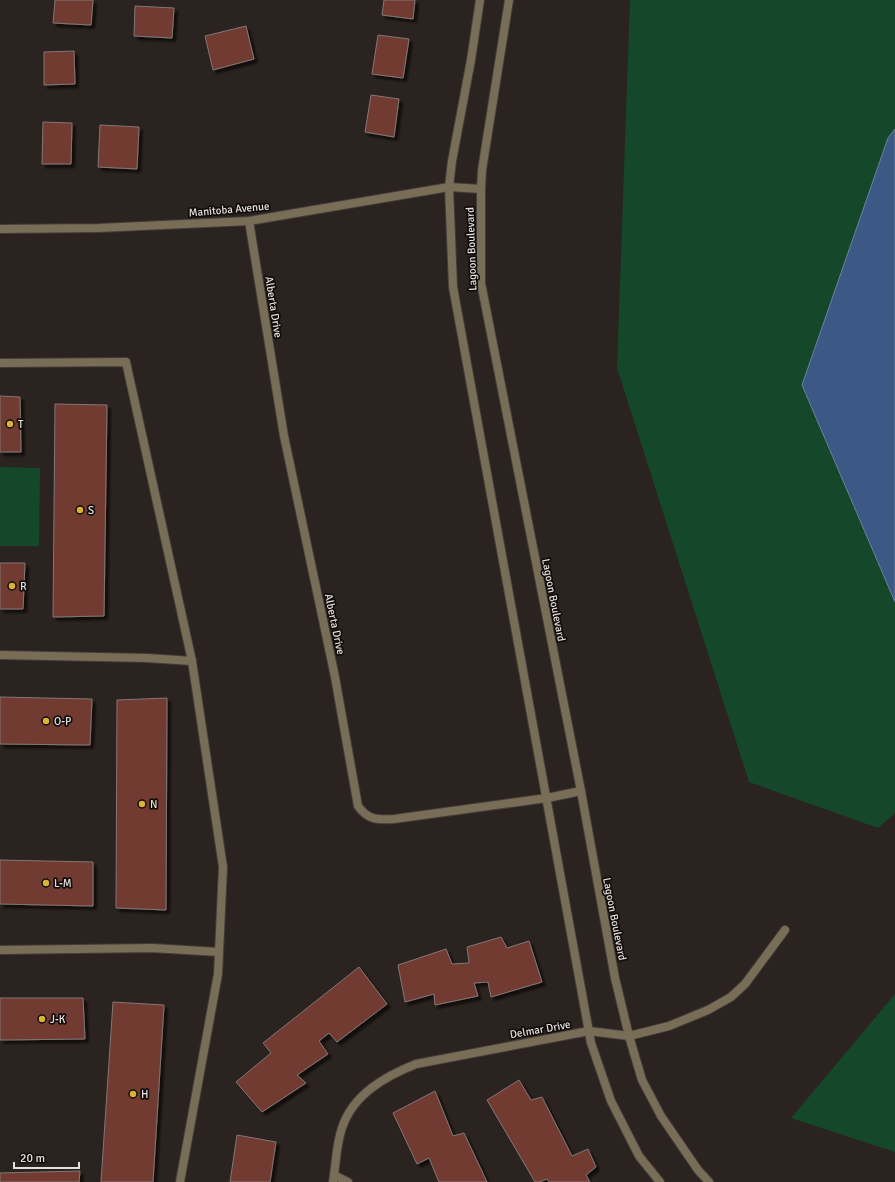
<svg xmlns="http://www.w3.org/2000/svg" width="895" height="1182" font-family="Signika,sans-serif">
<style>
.green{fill:#15472a}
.water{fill:#3b5984;stroke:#6e829f}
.building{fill:#713a32;stroke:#827775;filter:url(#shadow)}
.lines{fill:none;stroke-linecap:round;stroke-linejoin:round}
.service-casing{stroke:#453d3a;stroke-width:10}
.minor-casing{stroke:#453d3a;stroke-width:10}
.tertiary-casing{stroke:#453d3a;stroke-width:10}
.service{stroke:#786e57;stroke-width:8}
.minor{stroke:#786e57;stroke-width:8}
.tertiary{stroke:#786e57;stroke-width:8}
.poi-dot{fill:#dab333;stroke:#110d0b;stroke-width:1.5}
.labels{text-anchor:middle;stroke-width:3.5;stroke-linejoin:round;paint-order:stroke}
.street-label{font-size:11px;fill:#e5e0dd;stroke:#110d0b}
.poi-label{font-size:11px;fill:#e5e0dd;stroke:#110d0b;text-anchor:start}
</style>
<defs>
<filter id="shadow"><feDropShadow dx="3.5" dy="3.5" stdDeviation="1" flood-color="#0009"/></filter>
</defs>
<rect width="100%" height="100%" fill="#2b231f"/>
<g class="green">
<path d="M630,0H895V129L888,138L802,385L895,602V813L878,828L749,782L617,368Z"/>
<path d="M0,467L40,468L39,546H0Z"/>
<path d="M895,994V1152L791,1118Z"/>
</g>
<path class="water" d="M895,129V602L802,385L888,138Z"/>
<g class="building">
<path d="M55,0H93L91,25L53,23Z"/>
<path d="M384,0H415L413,19L382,15Z"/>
<path d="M135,6L174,8L172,38L134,36Z"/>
<path d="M246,26L254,59L213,70L205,36Z"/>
<path d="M378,35L409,39L403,78L372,74Z"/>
<path d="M74,51L75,84L44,85V52Z"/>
<path d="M371,95L399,99L394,137L365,132Z"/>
<path d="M43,122L72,123L71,164H42Z"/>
<path d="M100,125L139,127L137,169L98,167Z"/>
<path d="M0,396L20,397L21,452H0Z"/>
<path d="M55,404L107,405L104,616L53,617Z"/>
<path d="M0,563H25L23,609H0Z"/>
<path d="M0,697L92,699L90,745L0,744Z"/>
<path d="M167,698L166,910L116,908L117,700Z"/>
<path d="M0,860L93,862V906L0,904Z"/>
<path d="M501,937L507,948L529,941L542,982L491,997L488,982L474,983L478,996L435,1005L434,994L405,1002L398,965L446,949L452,964L469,963L467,947Z"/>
<path d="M359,967L387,1004L337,1042L329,1033L319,1041L328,1054L297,1075L306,1083L262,1112L236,1082L271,1053L263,1043Z"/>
<path d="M0,998H83L85,1039L0,1040Z"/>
<path d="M113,1002L164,1005L153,1182H101Z"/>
<path d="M519,1080L531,1100L542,1097L572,1156L588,1149L596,1167L586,1175L590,1182H549L547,1179L539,1182H535L487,1100Z"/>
<path d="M435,1091L453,1136L464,1133L487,1182H439L429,1158L417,1164L393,1113Z"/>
<path d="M237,1135L276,1142L270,1182H230Z"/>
<path d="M80,1171L79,1182H0V1173Z"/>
</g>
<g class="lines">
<g class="service-casing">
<g id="service">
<path d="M0,363L126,362L192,661L223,867L218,974L180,1182"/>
<path d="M0,655L147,658L192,661"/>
<path d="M0,950L152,948L219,952"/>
</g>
</g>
<g class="minor-casing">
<g id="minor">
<path d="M249,221L284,436L335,677L358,806C368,820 377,820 394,819L547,798L581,791"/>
<path d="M0,229L99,228L249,221L449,187L481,189"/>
<path d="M334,1175L348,1182"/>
<path d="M333,1182C336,1164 336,1145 342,1128C353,1094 386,1076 416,1064L589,1031L629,1036L669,1026L708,1010L731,997L745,984L785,930"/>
</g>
</g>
<g class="tertiary-casing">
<g id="tertiary">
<path d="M480,0L471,60L452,161L449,187L453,287L591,1043L611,1101L639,1156L660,1182"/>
<path d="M509,0L482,170L481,189V283L581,791L615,978L629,1036L642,1080L661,1116L698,1170L709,1182"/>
</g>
</g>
<use href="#service" class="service"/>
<use href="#minor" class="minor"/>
<use href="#tertiary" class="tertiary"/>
</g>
<g class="poi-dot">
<circle cx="10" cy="424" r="4"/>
<circle cx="80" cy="510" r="4"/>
<circle cx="12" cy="586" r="4"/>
<circle cx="46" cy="721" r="4"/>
<circle cx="142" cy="804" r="4"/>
<circle cx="46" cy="883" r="4"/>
<circle cx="42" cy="1019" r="4"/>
<circle cx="133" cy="1094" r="4"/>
</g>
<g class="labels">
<g class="street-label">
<text transform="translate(229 209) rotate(-5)" y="4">Manitoba Avenue</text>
<text transform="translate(471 249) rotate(-92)" y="4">Lagoon Boulevard</text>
<text transform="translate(274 307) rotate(81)" y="4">Alberta Drive</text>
<text transform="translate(554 600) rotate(79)" y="4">Lagoon Boulevard</text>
<text transform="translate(335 624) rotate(78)" y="4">Alberta Drive</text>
<text transform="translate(615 919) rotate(79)" y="4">Lagoon Boulevard</text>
<text transform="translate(540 1029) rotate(-10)" y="4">Delmar Drive</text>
</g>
<g class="poi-label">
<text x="18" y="428">T</text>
<text x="88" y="514">S</text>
<text x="20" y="590">R</text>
<text x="54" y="725">O-P</text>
<text x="150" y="808">N</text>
<text x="54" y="887">L-M</text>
<text x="50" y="1023">J-K</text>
<text x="141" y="1098">H</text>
</g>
</g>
<path d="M14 1162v6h65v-6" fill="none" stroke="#e5e0dd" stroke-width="2"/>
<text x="20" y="1162" font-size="12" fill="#e5e0dd" stroke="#110d0b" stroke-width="3" paint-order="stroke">20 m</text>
</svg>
